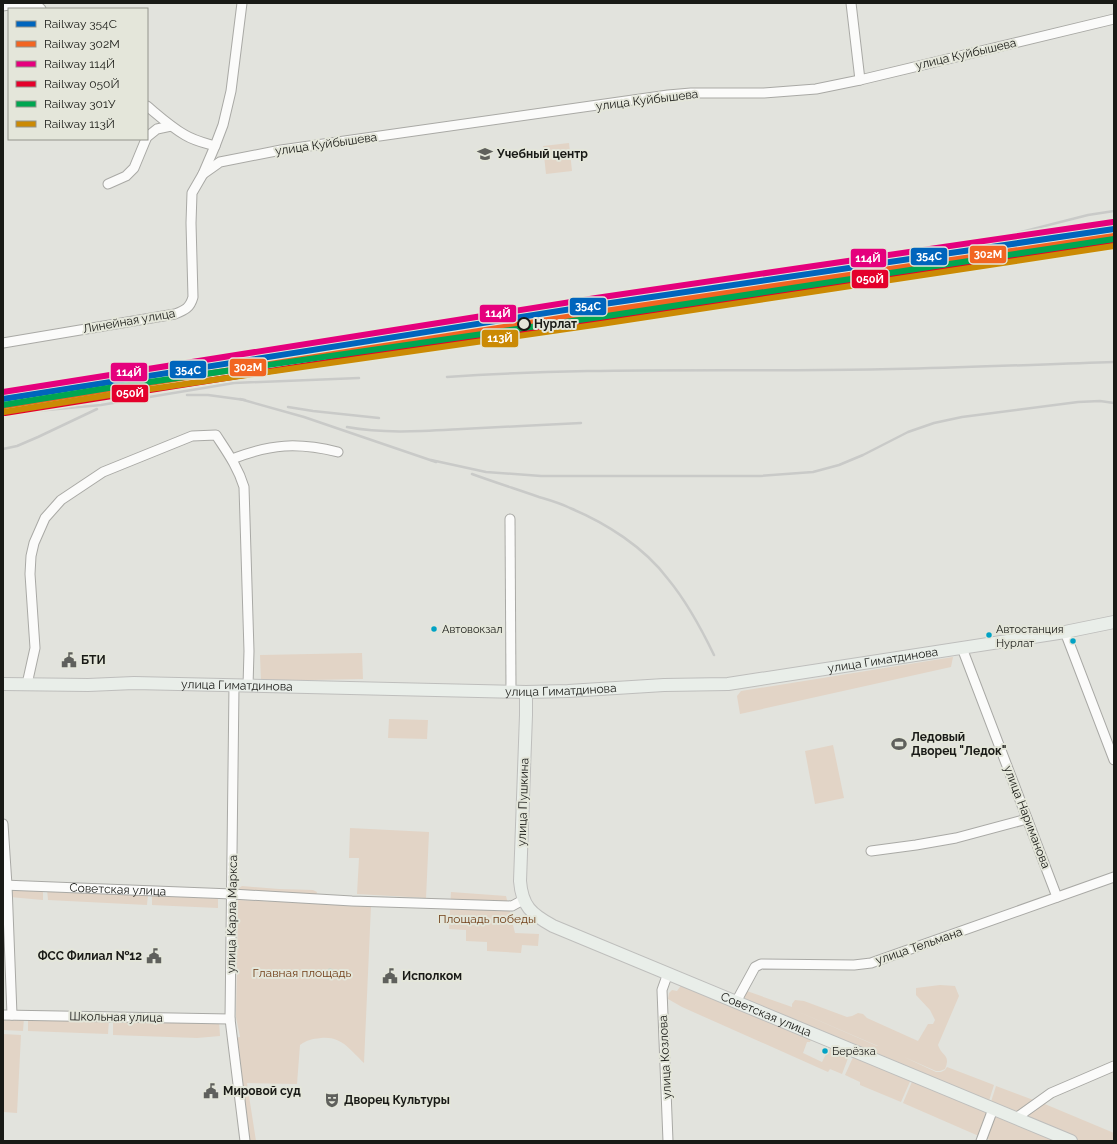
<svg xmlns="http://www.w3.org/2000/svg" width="1117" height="1144" font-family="Raleway,sans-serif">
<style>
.green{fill:#e2d4c6;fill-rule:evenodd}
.water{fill:#b3d6cb}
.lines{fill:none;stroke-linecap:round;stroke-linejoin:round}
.minor-casing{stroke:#a9a9a5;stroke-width:11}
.major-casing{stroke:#bebebc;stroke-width:14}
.minor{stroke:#fbfbfa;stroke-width:9}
.major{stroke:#e9eee9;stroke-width:12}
.rail{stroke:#c9cac8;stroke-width:2.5}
.rail-1-casing{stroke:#e4e6da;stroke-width:9}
.rail-2-casing{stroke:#e4e6da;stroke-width:9}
.rail-3-casing{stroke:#e4e6da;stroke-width:9}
.rail-4-casing{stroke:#e4e6da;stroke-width:9}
.rail-5-casing{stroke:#e4e6da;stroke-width:9}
.rail-6-casing{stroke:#e4e6da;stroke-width:9}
.rail-1{stroke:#0065bd;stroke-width:6}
.rail-2{stroke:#f26522;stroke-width:6}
.rail-3{stroke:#e5007d;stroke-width:6}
.rail-4{stroke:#e4002b;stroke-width:6}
.rail-5{stroke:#00a651;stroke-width:6}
.rail-6{stroke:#cb8a04;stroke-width:6}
.stop-dot{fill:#e4e6da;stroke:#191a16;stroke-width:2}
.bus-dot{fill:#01a2c5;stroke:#e4e6da;stroke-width:1.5}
.labels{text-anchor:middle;stroke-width:4;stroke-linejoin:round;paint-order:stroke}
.bus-label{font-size:11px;fill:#191a16;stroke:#e4e6da;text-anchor:start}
.street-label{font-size:12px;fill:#191a16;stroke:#e4e6da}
.poi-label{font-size:12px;font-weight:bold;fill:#191a16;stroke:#e4e6da;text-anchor:start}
.stop-label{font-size:12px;font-weight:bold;fill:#191a16;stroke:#e4e6da;text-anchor:start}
.park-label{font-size:12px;fill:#71401a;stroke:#e4e6da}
.line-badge{stroke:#e4e6da;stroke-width:1.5}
.badge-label{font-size:11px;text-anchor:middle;font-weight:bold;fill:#fff}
</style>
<rect width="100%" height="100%" fill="#e2e3dd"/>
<g class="green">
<path d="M569,143L572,171L546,174L543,146Z"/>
<path d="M362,653L363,679L261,681L260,655Z"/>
<path d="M953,657L951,667L740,714L737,696L741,691Z"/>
<path d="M389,719L428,720L427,739L388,738Z"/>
<path d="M833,745L844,798L815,804L805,751Z"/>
<path d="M350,828L429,832L426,898L357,894L359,858H349Z"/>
<path d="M242,886L279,889L313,890L317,892L316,896L239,891V888Z"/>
<path d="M10,888L43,889V900L10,897Z"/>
<path d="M47,889L148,894L147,905L48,900Z"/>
<path d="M451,892L506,896L515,933L539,934L538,946L522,945L521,953L487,951V942L466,941V930L449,929Z"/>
<path d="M152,893L218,896V908L152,905Z"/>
<path d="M238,900L371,906L364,1063C350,1050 342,1036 321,1038C312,1039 307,1040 300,1045L297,1084L247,1083L256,1141H247L234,1038L240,1037L236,1017Z"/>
<path d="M682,984L812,1037L810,1042H807L803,1053L822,1062L827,1052L833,1046L850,1053L842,1074L830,1069L828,1072L682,1007L668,999L669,993L672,990L677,991Z"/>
<path d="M940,985L955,986L959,996L938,1045C942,1057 951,1054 945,1069L940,1071H936L904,1057L936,1072H941L945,1070L947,1067L994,1085L988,1104L738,1000L744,990L792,1007V1009V1004L795,1000L804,1001L847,1017L852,1016L858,1013L863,1014L867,1018L918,1041L928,1024H933L935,1020L930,1010L916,995V988ZM792,1009L877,1046H878Z"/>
<path d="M3,1018H24L23,1031L3,1030Z"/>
<path d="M28,1018L109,1019L108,1034L28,1031Z"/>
<path d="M113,1020L219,1021L220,1036L197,1038L113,1035Z"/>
<path d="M3,1034L21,1035L17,1113L3,1112Z"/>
<path d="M854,1055L912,1077L901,1102L860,1085V1082L845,1075Z"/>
<path d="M914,1077L992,1109L981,1137L903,1103Z"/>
<path d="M996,1086L1036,1101L1017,1116L990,1105Z"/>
<path d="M1040,1102L1114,1133V1141H1077L1019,1117Z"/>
<path d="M994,1111L1068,1141H992L985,1138Z"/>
</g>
<circle class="water" cx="330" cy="974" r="5.5"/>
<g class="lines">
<g class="minor-casing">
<g id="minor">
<path d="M851,3L860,80"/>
<path d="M3,6C14,5 33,0 41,9"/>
<path d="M147,106C159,116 171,127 185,135C195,141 205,143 215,146"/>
<path d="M147,137L157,129L171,126"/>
<path d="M203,174L220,162L281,150L668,95L691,93H764L816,89L860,80L1114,19"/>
<path d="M108,184L126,176L134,168L146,139"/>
<path d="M3,343L175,314C185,310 190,308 193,297L191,223L192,193L203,174L215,146L223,125L231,91L242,3"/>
<path d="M232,459C271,444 297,442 338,452"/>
<path d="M510,519L511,691"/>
<path d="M1065,632L1114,760"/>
<path d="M962,648L1057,897"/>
<path d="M27,684L35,648L30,574L31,556L34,543L45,518L61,500L103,472L192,436L216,435C227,452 238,467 244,487L249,651L248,686"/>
<path d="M234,686L230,1019L245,1141"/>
<path d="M3,824L7,885L12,1015"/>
<path d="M871,851L916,845L956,838L1027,819"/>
<path id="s1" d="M3,885L232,894L352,901L512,906L523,900"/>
<path d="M668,973L662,990L668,1141"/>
<path d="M736,1002L755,967L761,964L854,965L871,963L1114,877"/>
<path d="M3,1015L230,1019"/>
<path d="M1016,1118L1051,1093L1114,1066"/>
<path d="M981,1141L993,1109"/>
</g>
</g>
<g class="major-casing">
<g id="major">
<path id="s2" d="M3,684L88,685L134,683L526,692L568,691L664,685L728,684L1065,632L1114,622"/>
<path id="s3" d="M526,692V715L520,881C522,906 531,914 553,926L1071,1141"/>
</g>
</g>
<use href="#minor" class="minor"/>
<use href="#major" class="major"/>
<g class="rail">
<path d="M985,241L1088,215L1114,211"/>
<path d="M230,371L321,364"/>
<path d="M447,377C572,368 697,371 823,370C920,370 1017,365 1114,362"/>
<path d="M187,395H208L245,400"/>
<path d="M240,399L304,417L436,462"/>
<path d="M48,405L201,382"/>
<path d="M288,407L313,411L379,418"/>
<path d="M3,414L101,405L234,383L359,378"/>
<path d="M347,427C385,434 424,431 462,429C502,427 541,425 581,423"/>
<path d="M3,449L17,446L38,437L97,409"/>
<path d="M431,460L486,472L541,476H760L813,472L839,465L863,455L908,432L934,423L962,417L1078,402L1100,401L1114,403"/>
<path d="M472,474C494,482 516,489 539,497C549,500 560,503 570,508C606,523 644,547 668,579C687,602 701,628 714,655"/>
</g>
<g class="rail-1-casing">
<path id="rail-1" d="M3,399L597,305L1114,229"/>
</g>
<g class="rail-2-casing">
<path id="rail-2" d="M4,406L598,312L1114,236"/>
</g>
<g class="rail-3-casing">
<path id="rail-3" d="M3,392L596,298L1113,222"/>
</g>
<g class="rail-4-casing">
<path id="rail-4" d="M5,413L599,319L1114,243"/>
</g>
<g class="rail-5-casing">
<path id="rail-5" d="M3,405L115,387L600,317L1114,239"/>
</g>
<g class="rail-6-casing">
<path id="rail-6" d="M4,412L116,394L601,324L1114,246"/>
</g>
<use href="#rail-1" class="rail-1"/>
<use href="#rail-2" class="rail-2"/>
<use href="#rail-3" class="rail-3"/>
<use href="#rail-4" class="rail-4"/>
<use href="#rail-5" class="rail-5"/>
<use href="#rail-6" class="rail-6"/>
</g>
<defs>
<g id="university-bare" transform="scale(1.2)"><path d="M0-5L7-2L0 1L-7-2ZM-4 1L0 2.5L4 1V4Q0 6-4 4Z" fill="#5f605c" stroke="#e4e6da" stroke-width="2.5" paint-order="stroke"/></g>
<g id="civic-bare" transform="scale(1.2)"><path d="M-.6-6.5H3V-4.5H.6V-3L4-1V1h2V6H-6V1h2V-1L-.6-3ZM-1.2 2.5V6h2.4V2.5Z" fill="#5f605c" stroke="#e4e6da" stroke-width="2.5" paint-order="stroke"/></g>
<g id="stadium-bare" transform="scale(1.2)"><path d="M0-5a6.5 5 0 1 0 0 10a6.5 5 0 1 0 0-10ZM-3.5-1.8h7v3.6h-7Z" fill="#5f605c" stroke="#e4e6da" stroke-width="2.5" paint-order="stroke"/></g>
<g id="theatre-bare" transform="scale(1.2)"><path d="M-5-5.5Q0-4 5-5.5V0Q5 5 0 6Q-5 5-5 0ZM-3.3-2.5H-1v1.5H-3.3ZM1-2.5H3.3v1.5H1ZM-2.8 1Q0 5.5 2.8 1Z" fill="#5f605c" stroke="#e4e6da" stroke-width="2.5" paint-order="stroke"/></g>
</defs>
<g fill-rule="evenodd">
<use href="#university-bare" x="485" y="154"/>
<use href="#civic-bare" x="69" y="660"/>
<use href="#stadium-bare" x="899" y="744"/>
<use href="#civic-bare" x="154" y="956"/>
<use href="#civic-bare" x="390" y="976"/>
<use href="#civic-bare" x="211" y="1091"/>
<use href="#theatre-bare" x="332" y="1100"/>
</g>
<circle class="stop-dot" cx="524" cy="324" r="6"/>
<g class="bus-dot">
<circle cx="434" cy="629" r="3.5"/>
<circle cx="989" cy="635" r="3.5"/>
<circle cx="1073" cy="641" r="3.5"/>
<circle cx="825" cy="1051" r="3.5"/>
</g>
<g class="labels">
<g class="bus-label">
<text x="442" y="633">Автовокзал</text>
<text x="996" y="633">Автостанция<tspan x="996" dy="14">Нурлат</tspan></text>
<text x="832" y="1055">Берёзка</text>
</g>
<g class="street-label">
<text transform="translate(966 54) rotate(-13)" y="4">улица Куйбышева</text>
<text transform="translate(647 100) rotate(-7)" y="4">улица Куйбышева</text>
<text transform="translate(326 144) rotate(-8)" y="4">улица Куйбышева</text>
<text transform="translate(129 321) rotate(-10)" y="4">Линейная улица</text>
<text dy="4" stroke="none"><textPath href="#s2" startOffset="882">улица Гиматдинова</textPath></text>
<text dy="4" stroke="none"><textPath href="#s2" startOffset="234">улица Гиматдинова</textPath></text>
<text dy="4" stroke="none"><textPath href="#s2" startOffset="558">улица Гиматдинова</textPath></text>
<text transform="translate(523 802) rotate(-88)" y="4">улица Пушкина</text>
<text transform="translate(1027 817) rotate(69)" y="4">улица Нариманова</text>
<text dy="4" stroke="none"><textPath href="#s1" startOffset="115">Советская улица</textPath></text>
<text transform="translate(232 914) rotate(-89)" y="4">улица Карла Маркса</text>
<text transform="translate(919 946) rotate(-19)" y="4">улица Тельмана</text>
<text dy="4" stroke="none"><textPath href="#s3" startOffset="479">Советская улица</textPath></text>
<text transform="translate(116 1017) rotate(1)" y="4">Школьная улица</text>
<text transform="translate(665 1057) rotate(-93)" y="4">улица Козлова</text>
</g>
<g class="poi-label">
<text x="497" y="158">Учебный центр</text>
<text x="81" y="664">БТИ</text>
<text x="911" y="741">Ледовый<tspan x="911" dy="14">Дворец "Ледок"</tspan></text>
<text x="142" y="960" text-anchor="end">ФСС Филиал №12</text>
<text x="402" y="980">Исполком</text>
<text x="223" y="1095">Мировой суд</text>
<text x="344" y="1104">Дворец Культуры</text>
</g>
<g class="stop-label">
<text x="534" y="328">Нурлат</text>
</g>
<g class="park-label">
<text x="487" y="923">Площадь победы</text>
<text x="302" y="977">Главная площадь</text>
</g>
</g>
<g class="line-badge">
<rect x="969" y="245" width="38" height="19" rx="4" fill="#f26522"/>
<rect x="910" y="247" width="38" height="19" rx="4" fill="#0065bd"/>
<rect x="850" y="248" width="37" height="20" rx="4" fill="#e5007d"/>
<rect x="851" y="269" width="38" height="20" rx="4" fill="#e4002b"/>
<rect x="569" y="297" width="38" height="19" rx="4" fill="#0065bd"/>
<rect x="479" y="304" width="38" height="19" rx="4" fill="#e5007d"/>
<rect x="481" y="329" width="38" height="19" rx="4" fill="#cb8a04"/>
<rect x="229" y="358" width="38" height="19" rx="4" fill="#f26522"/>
<rect x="169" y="360" width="38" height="19" rx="4" fill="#0065bd"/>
<rect x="110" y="362" width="38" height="20" rx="4" fill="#e5007d"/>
<rect x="111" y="384" width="38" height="19" rx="4" fill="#e4002b"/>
</g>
<g class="badge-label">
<text x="988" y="258">302М</text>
<text x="929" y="260">354С</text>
<text x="868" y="262">114Й</text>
<text x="870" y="283">050Й</text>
<text x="588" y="310">354С</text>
<text x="498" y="317">114Й</text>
<text x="500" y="342">113Й</text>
<text x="248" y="371">302М</text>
<text x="188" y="374">354С</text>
<text x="129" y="376">114Й</text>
<text x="130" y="397">050Й</text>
</g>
<rect width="1117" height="1144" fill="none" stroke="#191a16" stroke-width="8"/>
<rect x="8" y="8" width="140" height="132" fill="#e4e6da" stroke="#93948c"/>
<rect x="16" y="21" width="20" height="6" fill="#0065bd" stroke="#93948c"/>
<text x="44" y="28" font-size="12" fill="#191a16">Railway 354С</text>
<rect x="16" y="41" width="20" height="6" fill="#f26522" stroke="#93948c"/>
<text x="44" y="48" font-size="12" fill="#191a16">Railway 302М</text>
<rect x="16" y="61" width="20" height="6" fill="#e5007d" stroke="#93948c"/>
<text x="44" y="68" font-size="12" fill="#191a16">Railway 114Й</text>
<rect x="16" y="81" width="20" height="6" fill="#e4002b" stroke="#93948c"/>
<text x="44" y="88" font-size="12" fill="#191a16">Railway 050Й</text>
<rect x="16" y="101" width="20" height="6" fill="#00a651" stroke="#93948c"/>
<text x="44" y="108" font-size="12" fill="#191a16">Railway 301У</text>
<rect x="16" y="121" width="20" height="6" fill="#cb8a04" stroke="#93948c"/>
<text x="44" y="128" font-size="12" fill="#191a16">Railway 113Й</text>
</svg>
